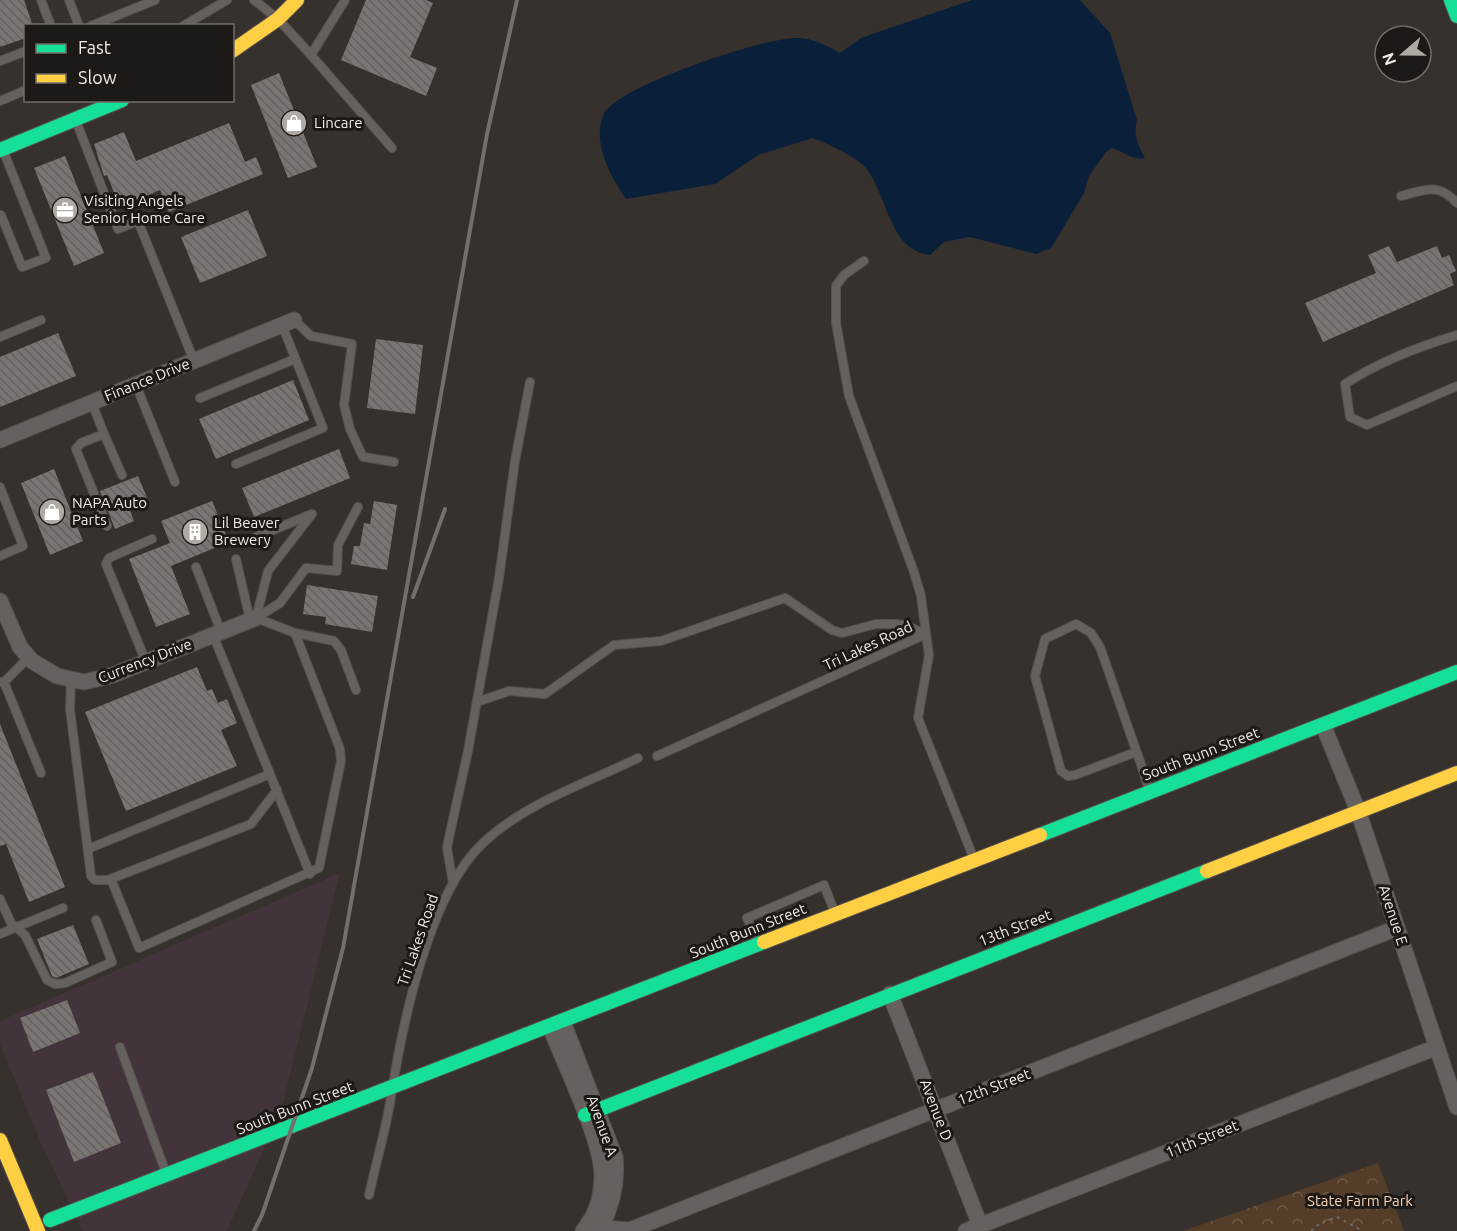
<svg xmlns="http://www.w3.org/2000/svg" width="1457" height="1231" font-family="Ubuntu,sans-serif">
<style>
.industrial{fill:#43343c}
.park{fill:url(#park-crowns)}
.water{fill:#091f3a}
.building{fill:url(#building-back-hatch)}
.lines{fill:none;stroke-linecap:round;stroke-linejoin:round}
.lane-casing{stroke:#54504c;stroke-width:10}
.street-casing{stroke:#54504c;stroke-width:17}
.fast-casing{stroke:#54504c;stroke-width:16}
.slow-casing{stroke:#54504c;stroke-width:16}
.path{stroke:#6c6967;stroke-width:2;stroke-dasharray:3 4.5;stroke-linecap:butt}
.lane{stroke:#66615e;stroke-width:8}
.street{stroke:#66615e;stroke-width:15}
.fast{stroke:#16e098;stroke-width:14}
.slow{stroke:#ffcf43;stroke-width:14}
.rail{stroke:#726f6c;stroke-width:4}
.labels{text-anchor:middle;stroke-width:6;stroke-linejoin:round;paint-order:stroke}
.poi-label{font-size:15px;fill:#f1ebe6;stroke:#1d1916;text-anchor:start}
.street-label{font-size:15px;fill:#f1ebe6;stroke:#1d1916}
.park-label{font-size:15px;fill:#f7d4b5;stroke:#1d1916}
</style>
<defs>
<pattern id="park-crowns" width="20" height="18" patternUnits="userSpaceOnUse" patternTransform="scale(1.5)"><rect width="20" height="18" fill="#543e29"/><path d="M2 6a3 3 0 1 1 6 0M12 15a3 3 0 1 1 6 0" fill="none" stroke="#6d5a48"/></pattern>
<pattern id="building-back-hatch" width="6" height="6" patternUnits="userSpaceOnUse" patternTransform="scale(1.5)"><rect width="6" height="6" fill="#7a7573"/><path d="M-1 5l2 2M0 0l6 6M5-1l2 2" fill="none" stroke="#64605e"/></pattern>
</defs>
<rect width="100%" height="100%" fill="#36312c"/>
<path class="industrial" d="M340,873L281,1111L227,1231H83L40,1141L0,1044V1021Z"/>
<path class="park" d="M1378,1163L1404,1231H1183Z"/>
<path class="water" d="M972,0H1080L1110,33L1137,120C1133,134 1138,146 1145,158C1132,161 1124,151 1112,148L1106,152L1089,176L1084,193L1051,248L1036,254L970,237L944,242L930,255C888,250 888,194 865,167C856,157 825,142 812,138L758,155L715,184L626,199C611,177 591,142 604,114C616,87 765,37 797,38C812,38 828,46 840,53L861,38Z"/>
<g class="building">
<path d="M0,0H24L33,26H26V38L0,47Z"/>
<path d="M366,0H426L433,3L410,57L437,68L426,96L341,60Z"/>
<path d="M279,73L317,167L288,178L251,85Z"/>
<path d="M229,123L245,162L256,157L263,174L169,212L160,190L120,207L107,175L104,176L94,144L124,132L136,161Z"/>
<path d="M65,156L104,253L74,266L34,168Z"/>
<path d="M248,210L267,256L200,283L181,237Z"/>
<path d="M1389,246L1397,262L1437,246L1442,258L1449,255L1456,271L1450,274L1454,285L1323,342L1305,303L1376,273L1368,255Z"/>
<path d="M58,333L76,376L0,407V357Z"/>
<path d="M376,339L423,345L415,414L367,408Z"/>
<path d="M293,380L309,420L216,459L199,419Z"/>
<path d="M339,449L350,478L254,517L242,488Z"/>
<path d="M54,469L83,541L50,555L21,483Z"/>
<path d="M138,476L148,500L129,508L134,521L115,529L100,491Z"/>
<path d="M212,501L229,542L171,566L190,614L156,627L129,559L170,543L161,521Z"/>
<path d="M374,501L397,505L387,570L351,564L354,546H360L364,523L370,524Z"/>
<path d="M307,585L378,596L372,632L325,624L326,617L303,614Z"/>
<path d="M197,667L207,691L212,689L218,703L227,699L237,723L221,730L237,766L126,811L85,712Z"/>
<path d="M0,724L65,887L29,902L6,844L0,846Z"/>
<path d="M73,925L89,964L56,978L52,976L37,939Z"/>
<path d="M67,1000L80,1033L33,1052L20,1018Z"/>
<path d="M93,1072L121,1143L74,1162L46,1090Z"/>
</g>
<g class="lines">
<g class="lane-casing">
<g id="lane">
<path d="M41,0L51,26"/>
<path d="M69,0L79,26"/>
<path d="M254,0L278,19L311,55"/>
<path d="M345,0L311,55L392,148"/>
<path d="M91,26L155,0"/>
<path d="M183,26L227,0"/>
<path d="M0,61L26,51"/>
<path d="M0,101L26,90"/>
<path d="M76,121L118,229L138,221L194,361"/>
<path d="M1401,196C1424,190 1438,182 1457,203"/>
<path d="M1,215L22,267L46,258L3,150"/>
<path d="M294,320L311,336L352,344L344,405L350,429L363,457L394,462"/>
<path d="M1457,335C1417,347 1380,361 1345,384L1350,417L1367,425L1457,386"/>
<path d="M0,337L41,320"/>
<path d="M136,385L175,482"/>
<path d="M200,398L295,359"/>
<path d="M92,403L104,434L81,443L76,449L107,526"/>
<path d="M104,434L122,475"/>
<path d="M236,464L323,428L282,325"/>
<path d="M0,487L23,546L0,556"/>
<path d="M236,559L250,620"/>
<path d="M196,567L221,632"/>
<path d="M256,618L268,571L312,514L256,537"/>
<path d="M256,618L280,603L306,568L337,571L338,545L358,507"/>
<path d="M295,633L334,641L341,650L356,690"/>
<path d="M146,662L106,564L109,558L152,539"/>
<path d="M71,680L70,709L91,876L95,880H108L251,824L277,790"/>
<path d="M0,682H4L29,657"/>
<path d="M4,682L41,773"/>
<path d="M477,702L509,691L545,694L614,645L661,641L785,598L832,630L842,633L876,624H894L905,625L926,634L929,655L918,718L974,859"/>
<path d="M1136,752L1075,775L1068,776L1061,771L1035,676L1045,639L1076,624L1091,633L1100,647L1144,773L1149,790"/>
<path d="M657,756L926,634L921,596L914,572L849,396L836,323V286L844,275L864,261"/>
<path d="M270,774L310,874"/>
<path d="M88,849L270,774L213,635"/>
<path d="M111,879L139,948L319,868L341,761L340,749L295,633L256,618"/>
<path d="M453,883L447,848L450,833L468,751L499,578L515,461L530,382"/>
<path d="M0,899L11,923L25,935L47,980L55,984L65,983L112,962L96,920"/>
<path d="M0,934L63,908"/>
<path d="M758,942L747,918L824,885L835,913"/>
<path d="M120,1047L166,1173"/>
<path d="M369,1195C376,1162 386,1130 391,1097C402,1026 429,893 483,843C525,803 587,783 638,758"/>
</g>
</g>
<g class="street-casing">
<g id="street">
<path d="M0,440L294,320"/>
<path d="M0,601L20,647L32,661L57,676L84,682L113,675L256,618"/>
<path d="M1323,725L1358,811L1457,1107"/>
<path d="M890,994L980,1225"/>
<path d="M563,1022L615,1157C618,1184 612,1207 599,1231"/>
<path d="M550,1027C564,1062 602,1141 602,1175C602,1195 596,1216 583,1231"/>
<path d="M589,1222L601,1228L630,1230L1397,928"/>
<path d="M966,1231L1437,1047"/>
</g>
</g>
<g class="fast-casing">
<g id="fast">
<path d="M1451,0L1457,16"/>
<path d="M0,150L122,100"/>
<path d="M1040,835L1457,672"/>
<path d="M585,1115L1207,871"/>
<path d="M50,1220L764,942"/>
</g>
</g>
<g class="slow-casing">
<g id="slow">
<path d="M232,51L278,19L297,0"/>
<path d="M1207,871L1457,773"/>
<path d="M764,942L1040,835"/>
<path d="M0,1140L38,1231"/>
</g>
</g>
<path class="path" d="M1311,1231L1320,1223L1337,1217L1363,1231"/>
<use href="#lane" class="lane"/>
<use href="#street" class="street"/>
<use href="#fast" class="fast"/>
<use href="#slow" class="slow"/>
<g class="rail">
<path d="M413,597L445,509"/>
<path d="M254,1231L262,1215L312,1068L343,948L487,134L517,0"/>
</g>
</g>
<defs>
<g id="shop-disc" transform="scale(1.35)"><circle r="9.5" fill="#b0aaa5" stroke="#1d1916"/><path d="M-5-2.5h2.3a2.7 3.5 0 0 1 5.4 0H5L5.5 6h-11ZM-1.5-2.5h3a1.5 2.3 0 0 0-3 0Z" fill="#fff"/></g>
<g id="office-disc" transform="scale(1.35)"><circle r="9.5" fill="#b0aaa5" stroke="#1d1916"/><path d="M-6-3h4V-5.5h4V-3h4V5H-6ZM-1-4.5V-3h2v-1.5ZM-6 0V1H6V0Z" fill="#fff"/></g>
<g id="building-disc" transform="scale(1.35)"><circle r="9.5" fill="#b0aaa5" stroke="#1d1916"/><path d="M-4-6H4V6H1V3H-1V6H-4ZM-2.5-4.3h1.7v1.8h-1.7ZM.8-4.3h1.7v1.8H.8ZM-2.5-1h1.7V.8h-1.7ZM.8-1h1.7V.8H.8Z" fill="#fff"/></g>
</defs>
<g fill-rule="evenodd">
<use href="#shop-disc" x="294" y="123"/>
<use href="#office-disc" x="65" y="210"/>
<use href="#shop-disc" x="52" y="512"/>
<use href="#building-disc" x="195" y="532"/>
</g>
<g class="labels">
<g class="poi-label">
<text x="314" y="128">Lincare</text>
<text x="84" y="206">Visiting Angels<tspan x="84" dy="17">Senior Home Care</tspan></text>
<text x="72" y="508">NAPA Auto<tspan x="72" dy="17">Parts</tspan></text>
<text x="214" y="528">Lil Beaver<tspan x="214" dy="17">Brewery</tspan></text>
</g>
<g class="street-label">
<text transform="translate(147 380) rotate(-22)" y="5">Finance Drive</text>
<text transform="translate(868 646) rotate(-25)" y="5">Tri Lakes Road</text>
<text transform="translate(145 661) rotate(-21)" y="5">Currency Drive</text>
<text transform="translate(1201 754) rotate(-21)" y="5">South Bunn Street</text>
<text transform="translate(1393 915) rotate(72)" y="5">Avenue E</text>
<text transform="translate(1015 928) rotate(-21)" y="5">13th Street</text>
<text transform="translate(748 931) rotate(-22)" y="5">South Bunn Street</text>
<text transform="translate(418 940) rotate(-71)" y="5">Tri Lakes Road</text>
<text transform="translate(994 1087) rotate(-21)" y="5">12th Street</text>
<text transform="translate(295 1108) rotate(-21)" y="5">South Bunn Street</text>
<text transform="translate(936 1110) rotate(69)" y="5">Avenue D</text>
<text transform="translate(602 1126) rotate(70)" y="5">Avenue A</text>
<text transform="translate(1202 1139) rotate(-22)" y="5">11th Street</text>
</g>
<g class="park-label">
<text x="1360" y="1206">State Farm Park</text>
</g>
</g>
<rect x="24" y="24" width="210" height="78" fill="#1d1916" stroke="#726d69" stroke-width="1.5"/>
<rect x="36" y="44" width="30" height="9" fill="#16e098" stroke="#726d69" stroke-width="1.5"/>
<text x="78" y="54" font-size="18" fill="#f1ebe6">Fast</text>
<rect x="36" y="74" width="30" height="9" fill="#ffcf43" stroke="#726d69" stroke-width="1.5"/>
<text x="78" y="84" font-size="18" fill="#f1ebe6">Slow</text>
<g transform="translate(1403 54) rotate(250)"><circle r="28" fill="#1d1916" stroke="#726d69" stroke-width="1.5"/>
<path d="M0-4.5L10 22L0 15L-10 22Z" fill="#b0aaa5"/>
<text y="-9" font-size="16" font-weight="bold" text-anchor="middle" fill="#f1ebe6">N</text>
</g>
</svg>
